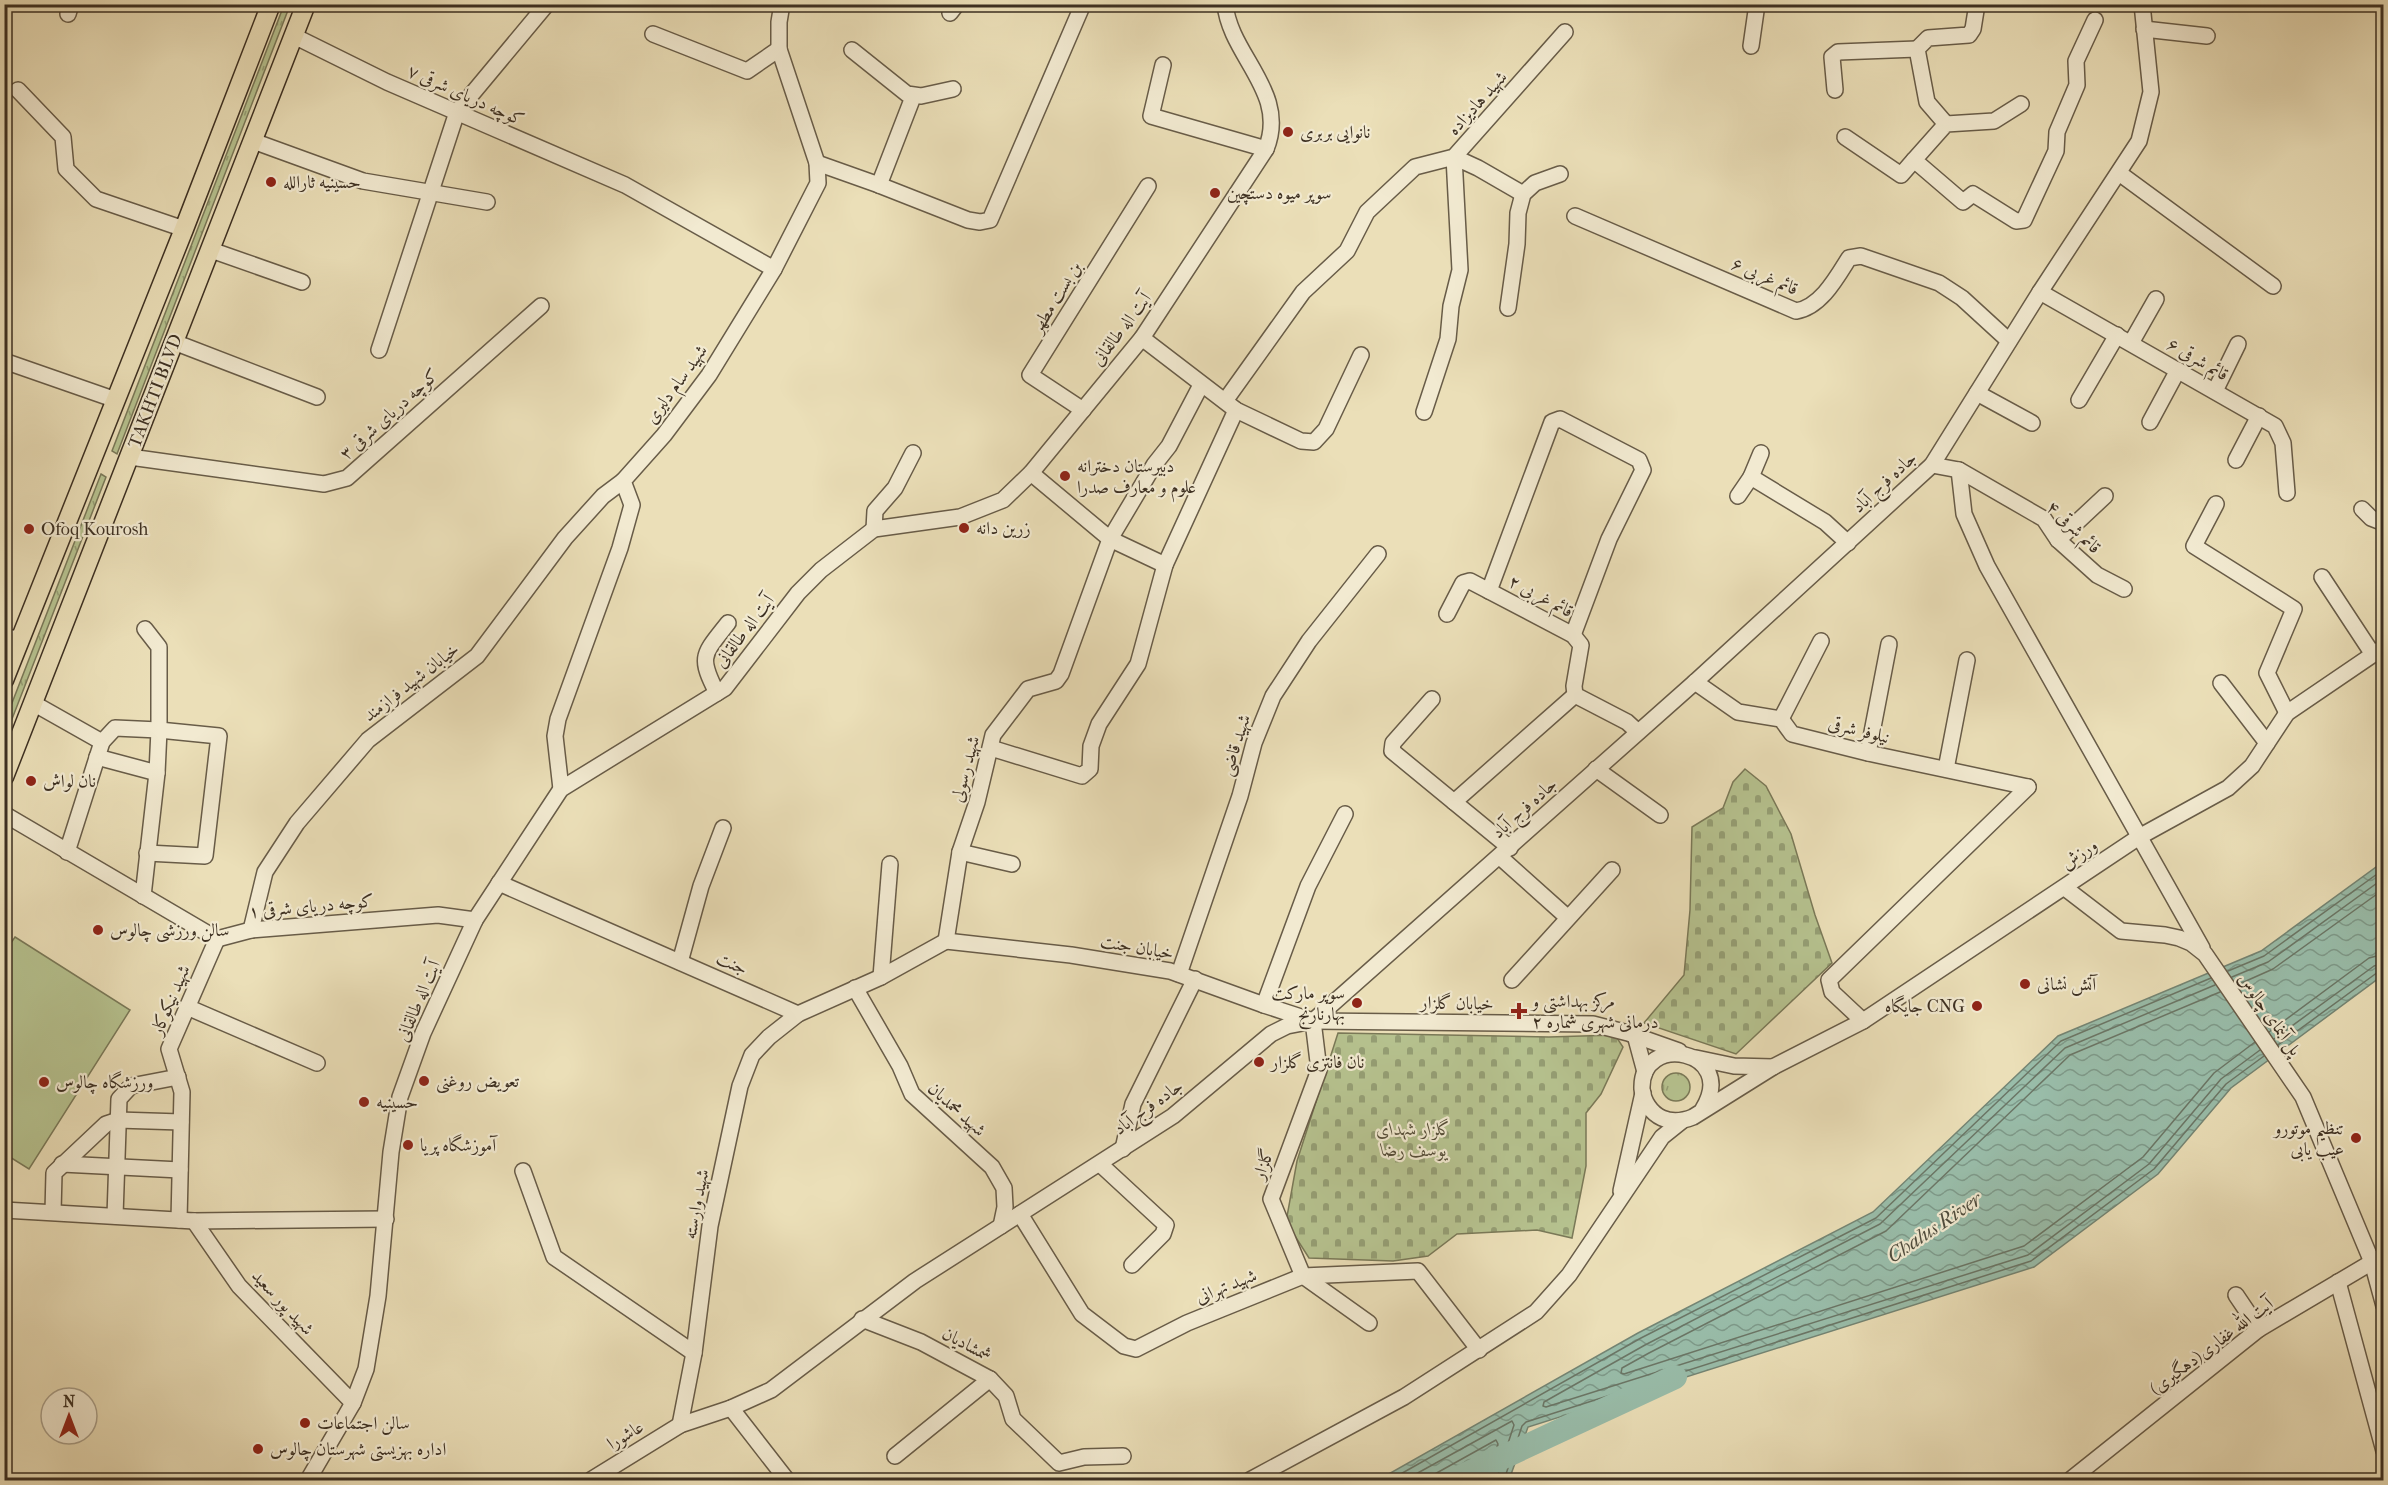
<svg xmlns="http://www.w3.org/2000/svg" width="2388" height="1485" font-family="'IM FELL French Canon',Amiri,serif">
<style>
.grass{fill:url(#grass-tufts);stroke:#7a7958;stroke-width:1.5}
.cemetery{fill:url(#cemetery-stones);stroke:#7a7958;stroke-width:1.5}
.pitch{fill:#b6c28f;stroke:#7a7958;stroke-width:1.5}
.water{fill:url(#water-waves);stroke:#748574;stroke-width:1.5}
.lines{fill:none;stroke-linecap:round;stroke-linejoin:round}
.shore{stroke:#6b7666;stroke-width:1.5}
.river{stroke:#99bdaa;stroke-width:24}
.minor-casing{stroke:#685c48;stroke-width:18}
.major-casing{stroke:#3d3022;stroke-width:21}
.minor{stroke:#f2ead1;stroke-width:15}
.major{stroke:#ebdfb8;stroke-width:18}
.poi-dot{fill:#8f2418;stroke:#f2ead1;stroke-width:2}
.labels{text-anchor:middle;stroke-width:4.5;stroke-linejoin:round;paint-order:stroke}
.street-label{font-size:18px;fill:#3d3022;stroke:#f2ead1}
.poi-label{font-size:18px;fill:#3d3022;stroke:#f2ead1;text-anchor:start}
.park-label{font-size:18px;font-style:italic;fill:#554d38;stroke:#f2ead1}
.water-label{font-size:20px;font-style:italic;fill:#4f4c3d;stroke:#f2ead1}
</style>
<defs>
<pattern id="grass-tufts" width="24" height="20" patternUnits="userSpaceOnUse" patternTransform="scale(1.5)"><rect width="24" height="20" fill="#b6c28f"/><path d="M3 7l-1-3M5 7V3M7 7l1-3M15 17l-1-3M17 17v-4M19 17l1-3" fill="none" stroke="#959e74"/></pattern>
<pattern id="cemetery-stones" width="16" height="16" patternUnits="userSpaceOnUse" patternTransform="scale(1.5)"><rect width="16" height="16" fill="#b6c28f"/><path d="M2 7V4a2 2 0 0 1 4 0v3zM10 15v-3a2 2 0 0 1 4 0v3z" fill="#959e74"/></pattern>
<pattern id="water-waves" width="16" height="10" patternUnits="userSpaceOnUse" patternTransform="scale(1.5)"><rect width="16" height="10" fill="#99bdaa"/><path d="M0 5q4-4 8 0t8 0" fill="none" stroke="#7e9a8a"/></pattern>
</defs>
<rect width="100%" height="100%" fill="#ebdfb8"/>
<filter id="stains"><feTurbulence type="fractalNoise" baseFrequency=".00333" numOctaves="4"/><feColorMatrix values="0 0 0 0 .2 0 0 0 0 .09 0 0 0 0 .02 0 0 0 .5 -.17"/></filter>
<radialGradient id="worn" r=".72"><stop offset=".6" stop-color="#630" stop-opacity="0"/><stop offset="1" stop-color="#630" stop-opacity=".3"/></radialGradient>
<g class="grass">
<path d="M284,5H290L117,454L112,451Z"/>
<path d="M101,474L106,477L5,737V721Z"/>
<circle cx="1676" cy="1087" r="14"/>
</g>
<g class="cemetery">
<path d="M1745,769L1766,786L1791,834L1815,915L1832,963L1736,1054L1644,1023L1684,975L1690,910L1692,827L1723,808L1733,782Z"/>
<path d="M1338,1033L1549,1037L1615,1035L1623,1047L1601,1094L1586,1113V1166L1572,1238L1537,1230L1457,1234L1428,1256L1393,1261L1309,1258L1286,1222L1297,1161Z"/>
</g>
<path class="pitch" d="M15,937L130,1010L29,1169L5,1154L4,953Z"/>
<path class="water" d="M2383,862V975L2231,1088L2158,1174L2034,1267L1528,1427L1509,1480H1378L1638,1333L1873,1212L2058,1036L2261,951Z"/>
<g class="lines">
<g class="shore">
<path d="M2228,971L2264,956L2384,869"/>
<path d="M2232,977L2268,962L2384,878"/>
<path d="M2215,985L2065,1048L1880,1224L1645,1345L1544,1402L1543,1406L1546,1407L2028,1255L2149,1164L2221,1079L2260,1050"/>
<path d="M2237,985L2273,969L2384,889"/>
<path d="M2220,992L2070,1055L1886,1231L1649,1353L1622,1368L1621,1373L1624,1374L2024,1246L2143,1157L2214,1073L2255,1042"/>
<path d="M2269,1032L2369,958L2384,954"/>
<path d="M2274,1039L2374,966L2384,963"/>
<path d="M2278,1045L2378,972L2384,971"/>
<path d="M1390,1480L1641,1338L1876,1218L2061,1041L2211,978"/>
<path d="M1405,1480L1512,1421L1514,1425L1496,1480"/>
<path d="M1424,1480L1496,1440L1498,1444L1487,1480"/>
<path d="M1504,1480L1522,1426L1526,1422L2031,1261L2154,1169L2226,1084L2264,1056"/>
</g>
<path class="river" d="M1454,1480L1675,1377"/>
<g class="minor-casing">
<g id="minor">
<path d="M950,13L957,4"/>
<path d="M68,14L71,4"/>
<path d="M2144,29L2207,36"/>
<path d="M653,34L747,71L779,49"/>
<path d="M294,36L387,82L625,185L774,269"/>
<path d="M1751,46L1757,4"/>
<path d="M852,50L907,94L921,96L953,89"/>
<path d="M1163,65L1151,116L1266,149"/>
<path d="M18,90L63,137L66,169L96,199L184,229"/>
<path d="M1835,90L1832,57L1838,52L1917,49"/>
<path d="M2021,104L1994,121L1946,124L1914,160L1963,202L1973,194L2016,221L2024,220L2056,151L2057,132L2077,85L2076,61L2095,20"/>
<path d="M1946,124L1927,102L1917,49L1928,38L1969,35L1973,29L1977,4"/>
<path d="M1845,137L1901,175L1914,160"/>
<path d="M253,141L363,181L487,202"/>
<path d="M817,163L879,185L968,220L980,222L990,220L1083,4"/>
<path d="M2119,173L2273,286"/>
<path d="M879,185L913,97"/>
<path d="M1575,216L1796,311C1821,307 1837,277 1849,258L1861,256L1939,283L1962,298L2009,341"/>
<path d="M211,250L302,282"/>
<path d="M2040,292L2275,426L2283,443L2287,493"/>
<path d="M1508,308L1517,244L1518,213L1523,194L1535,183L1560,174"/>
<path d="M1142,338L1236,410L1301,441L1314,442L1326,429L1361,355"/>
<path d="M174,342L317,397"/>
<path d="M2131,343L2156,299"/>
<path d="M379,350L457,112L547,4"/>
<path d="M4,361L116,400"/>
<path d="M2215,391L2238,344"/>
<path d="M1977,393L2032,423"/>
<path d="M2079,400L2117,335"/>
<path d="M1225,401L1303,292L1347,251L1367,212L1415,167L1454,157L1565,32"/>
<path d="M1083,410L1030,375L1148,186"/>
<path d="M1424,412L1448,339L1451,306L1460,270L1454,157L1478,168L1523,194"/>
<path d="M2150,422L2178,370"/>
<path d="M130,457L324,484L347,478L541,306"/>
<path d="M2236,460L2259,416"/>
<path d="M1932,465L1959,470L2044,519L2058,540L2097,575L2124,589"/>
<path d="M1959,470L1964,514L1987,566L2202,948"/>
<path d="M1031,473L1110,539L1165,565"/>
<path d="M1751,477L1761,453"/>
<path d="M1738,496L1751,477L1825,522L1848,543"/>
<path d="M2216,504L2194,546L2294,609L2267,673L2287,713"/>
<path d="M2362,509L2371,518L2384,523"/>
<path d="M874,529L875,511L895,488L913,453"/>
<path d="M2058,540L2105,496"/>
<path d="M2322,577L2372,653"/>
<path d="M1489,591L1552,422L1560,419L1639,460L1643,470L1609,539L1573,635"/>
<path d="M1447,614L1463,583L1470,581L1573,635L1581,645L1574,686L1575,695L1627,722L1638,732"/>
<path d="M4,637L20,639"/>
<path d="M1695,682L1738,712L1781,719L1792,734L1868,753L2028,787"/>
<path d="M2221,683L2267,743"/>
<path d="M717,693C698,656 703,655 728,623"/>
<path d="M1432,699L1393,743L1392,751L1510,848"/>
<path d="M33,703L102,742"/>
<path d="M1781,719L1821,641"/>
<path d="M991,748L1082,776L1090,769L1091,746L1099,724L1138,664L1165,565L1236,410"/>
<path d="M1868,753L1889,644"/>
<path d="M97,757L157,773"/>
<path d="M1596,769L1660,815"/>
<path d="M1946,769L1967,660"/>
<path d="M561,789L555,736L558,719L620,548L632,505L623,481L664,435L709,375L774,269L818,183L817,163L779,49V22L782,4"/>
<path d="M1454,802L1575,695"/>
<path d="M4,814L217,939L251,930L438,915L475,920"/>
<path d="M67,852L102,742L115,728L159,730L219,736L205,856L147,853"/>
<path d="M960,852L1012,864"/>
<path d="M1500,857L1567,917"/>
<path d="M499,883L798,1014L881,977L946,941"/>
<path d="M2065,888L2121,931L2165,935L2179,938L2191,943L2205,954L2303,1097L2372,1262L2384,1306"/>
<path d="M143,896L157,773L159,730V647L145,629"/>
<path d="M251,930L265,872L297,823L368,740L477,656L565,538L603,496L623,481"/>
<path d="M946,941L1071,955L1170,971L1264,1005L1313,1021L1593,1024L1628,1033L1679,1051"/>
<path d="M946,941L960,852L977,802L993,735L1028,689L1056,681L1061,674L1110,539L1154,465L1169,446L1201,385"/>
<path d="M680,962L701,886L723,828"/>
<path d="M1179,974L1240,796L1254,743L1273,696L1309,641L1378,554"/>
<path d="M881,977L890,864"/>
<path d="M1512,980L1612,870"/>
<path d="M855,988L900,1066L912,1094L992,1167L1004,1188L1005,1207L1001,1226"/>
<path d="M1264,1005L1308,886L1345,814"/>
<path d="M187,1007L317,1063"/>
<path d="M1313,1021L1319,1070L1271,1199L1303,1276L1369,1323"/>
<path d="M1863,1021L1832,992L1829,980L2028,787"/>
<path d="M1635,1035L1645,1072"/>
<path d="M1696,1058L1734,1066L1773,1067"/>
<path d="M1703,1109C1739,1050 1640,1031 1642,1089C1643,1101 1651,1113 1662,1118C1673,1123 1683,1121 1693,1117L1773,1067L1863,1021L2139,837L2228,788L2252,766L2287,713L2384,647"/>
<path d="M1123,1149L1133,1104L1195,979"/>
<path d="M62,1164L180,1170"/>
<path d="M1100,1164L1166,1225L1163,1234L1132,1265"/>
<path d="M523,1171L554,1257L694,1353"/>
<path d="M1621,1191L1643,1093"/>
<path d="M4,1210L194,1221L386,1219"/>
<path d="M53,1212L54,1173L106,1124L118,1120L181,1122"/>
<path d="M1020,1214L1082,1314L1124,1346L1136,1349L1187,1323L1303,1276L1418,1271L1479,1350"/>
<path d="M115,1216L119,1099L131,1086L178,1077"/>
<path d="M179,1220L182,1092L169,1049L217,939"/>
<path d="M194,1221L239,1286L353,1403"/>
<path d="M2338,1282L2384,1451"/>
<path d="M2236,1295L2259,1329"/>
<path d="M862,1319L921,1342L990,1379L1006,1396L1013,1419L1059,1463L1084,1457L1123,1456"/>
<path d="M731,1408L787,1480"/>
<path d="M680,1425L694,1353L710,1226L740,1086L752,1055L769,1037L798,1014"/>
<path d="M895,1456L990,1379"/>
<path d="M308,1480L353,1403L366,1369L378,1296L391,1152L400,1097L423,1033L475,920L561,789L725,688L798,593L821,570L874,529L960,517L1003,500L1031,473L1142,338L1266,149C1289,92 1230,56 1225,4"/>
<path d="M591,1480L680,1425L731,1408L771,1390L915,1281L1173,1116L1271,1034L1287,1026L1313,1021L1695,682L1932,465L2040,292L2139,141L2151,92L2142,4"/>
<path d="M1250,1480L1404,1397L1536,1312L1569,1275L1662,1137L1682,1121"/>
<path d="M2070,1480L2259,1329L2384,1255"/>
</g>
</g>
<g class="major-casing">
<g id="major">
<path d="M4,680L184,229L271,4"/>
<path d="M4,777L306,4"/>
</g>
</g>
<use href="#minor" class="minor"/>
<use href="#major" class="major"/>
</g>
<g class="poi-dot">
<circle cx="1288" cy="132" r="6"/>
<circle cx="271" cy="182" r="6"/>
<circle cx="1215" cy="193" r="6"/>
<circle cx="1065" cy="476" r="6"/>
<circle cx="964" cy="528" r="6"/>
<circle cx="29" cy="529" r="6"/>
<circle cx="31" cy="781" r="6"/>
<circle cx="98" cy="930" r="6"/>
<circle cx="2025" cy="984" r="6"/>
<circle cx="1357" cy="1003" r="6"/>
<circle cx="1977" cy="1006" r="6"/>
<path d="M1516 1002h6v6h6v6h-6v6h-6v-6h-6v-6h6z"/>
<circle cx="1259" cy="1062" r="6"/>
<circle cx="424" cy="1081" r="6"/>
<circle cx="44" cy="1082" r="6"/>
<circle cx="364" cy="1102" r="6"/>
<circle cx="2356" cy="1138" r="6"/>
<circle cx="408" cy="1145" r="6"/>
<circle cx="305" cy="1423" r="6"/>
<circle cx="258" cy="1449" r="6"/>
</g>
<g class="labels">
<g class="street-label">
<text transform="translate(466 95) rotate(24)" y="6">کوچه دریای شرقی ۷</text>
<text transform="translate(1477 103) rotate(-48)" y="6">شهید هادیزاده</text>
<text transform="translate(1765 276) rotate(23)" y="6">قائم غربی ۶</text>
<text transform="translate(1056 297) rotate(-58)" y="6">بن بست مطهر</text>
<text transform="translate(1121 329) rotate(-53)" y="6">آیت اله طالقانی</text>
<text transform="translate(2198 359) rotate(30)" y="6">قائم شرقی ۶</text>
<text transform="translate(676 384) rotate(-54)" y="6">شهید سام دلیری</text>
<text transform="translate(155 391) rotate(-69)" y="6">TAKHTI BLVD</text>
<text transform="translate(389 414) rotate(-42)" y="6">کوچه دریای شرقی ۳</text>
<text transform="translate(1884 482) rotate(-43)" y="6">جاده فرج آباد</text>
<text transform="translate(2074 527) rotate(44)" y="6">قائم شرقی ۴</text>
<text transform="translate(1541 596) rotate(28)" y="6">قائم غربی ۲</text>
<text transform="translate(744 631) rotate(-53)" y="6">آیت اله طالقانی</text>
<text transform="translate(411 682) rotate(-38)" y="6">خیابان شهید فرازمند</text>
<text transform="translate(1859 730) rotate(14)" y="6">نیلوفر شرقی</text>
<text transform="translate(1235 745) rotate(-72)" y="6">شهید قاضی</text>
<text transform="translate(965 769) rotate(-75)" y="6">شهید رسولی</text>
<text transform="translate(1524 808) rotate(-42)" y="6">جاده فرج آباد</text>
<text transform="translate(2079 854) rotate(-35)" y="6">ورزش</text>
<text transform="translate(311 906) rotate(-5)" y="6">کوچه دریای شرقی ۱</text>
<text transform="translate(1137 947) rotate(10)" y="6">خیابان جنت</text>
<text transform="translate(732 963) rotate(24)" y="6">جنت</text>
<text transform="translate(170 1000) rotate(-67)" y="6">شهید نیکوکار</text>
<text transform="translate(418 1001) rotate(-67)" y="6">آیت اله طالقانی</text>
<text transform="translate(1457 1003) rotate(1)" y="6">خیابان گلزار</text>
<text transform="translate(2270 1014) rotate(55)" y="6">پل آبنمای چالوس</text>
<text transform="translate(1148 1107) rotate(-36)" y="6">جاده فرج آباد</text>
<text transform="translate(957 1109) rotate(42)" y="6">شهید محمدیان</text>
<text transform="translate(1263 1164) rotate(-70)" y="6">گلزار</text>
<text transform="translate(696 1204) rotate(-79)" y="6">شهید وارسته</text>
<text transform="translate(1226 1286) rotate(-22)" y="6">شهید تهرانی</text>
<text transform="translate(283 1302) rotate(47)" y="6">شهید پور سعید</text>
<text transform="translate(967 1344) rotate(28)" y="6">شمشادیان</text>
<text transform="translate(2211 1346) rotate(-37)" y="6">آیت الله غفاری(دهگیری)</text>
<text transform="translate(625 1435) rotate(-31)" y="6">عاشورا</text>
</g>
<g class="poi-label">
<text x="1300" y="138">نانوایی بربری</text>
<text x="283" y="188">حسینیه ثارالله</text>
<text x="1227" y="199">سوپر میوه دستچین</text>
<text x="1077" y="472">دبیرستان دخترانه<tspan x="1077" dy="21">علوم و معارف صدرا</tspan></text>
<text x="976" y="534">زرین دانه</text>
<text x="41" y="535">Ofoq Kourosh</text>
<text x="43" y="787">نان لواش</text>
<text x="110" y="936">سالن ورزشی چالوس</text>
<text x="2037" y="990">آتش نشانی</text>
<text x="1345" y="999" text-anchor="end">سوپر مارکت<tspan x="1345" dy="21">بهارنارنج</tspan></text>
<text x="1532" y="1007">مرکز بهداشتی و<tspan x="1532" dy="21">درمانی شهری شماره ۲</tspan></text>
<text x="1965" y="1012" text-anchor="end">جایگاه CNG</text>
<text x="1271" y="1068">نان فانتزی گلزار</text>
<text x="436" y="1087">تعویض روغنی</text>
<text x="56" y="1088">ورزشگاه چالوس</text>
<text x="376" y="1108">حسینیه</text>
<text x="2344" y="1134" text-anchor="end">تنظیم موتورو<tspan x="2344" dy="21">عیب یابی</tspan></text>
<text x="420" y="1151">آموزشگاه پریا</text>
<text x="317" y="1429">سالن اجتماعات</text>
<text x="270" y="1455">اداره بهزیستی شهرستان چالوس</text>
</g>
<g class="park-label">
<text x="1414" y="1135">گلزار شهدای<tspan x="1414" dy="21">یوسف رضا</tspan></text>
</g>
<g class="water-label">
<text transform="translate(1934 1227) rotate(-34)" y="7">Chalus River</text>
</g>
</g>
<rect width="2388" height="1485" fill="none" stroke="#ebdfb8" stroke-width="24"/>
<rect x="6" y="6" width="2376" height="1473" fill="none" stroke="#3d3022" stroke-width="3"/>
<rect x="12" y="12" width="2364" height="1461" fill="none" stroke="#3d3022" stroke-width="1.5"/>
<g transform="translate(69 1416)"><circle r="28" fill="#f2ead1" stroke="#aaa08b" stroke-width="1.5"/>
<path d="M0-4.5L10 22L0 15L-10 22Z" fill="#8f2418"/>
<text y="-9" font-size="16" font-weight="bold" text-anchor="middle" fill="#3d3022">N</text>
</g>
<rect width="100%" height="100%" filter="url(#stains)"/>
<rect width="100%" height="100%" fill="url(#worn)"/>
</svg>
